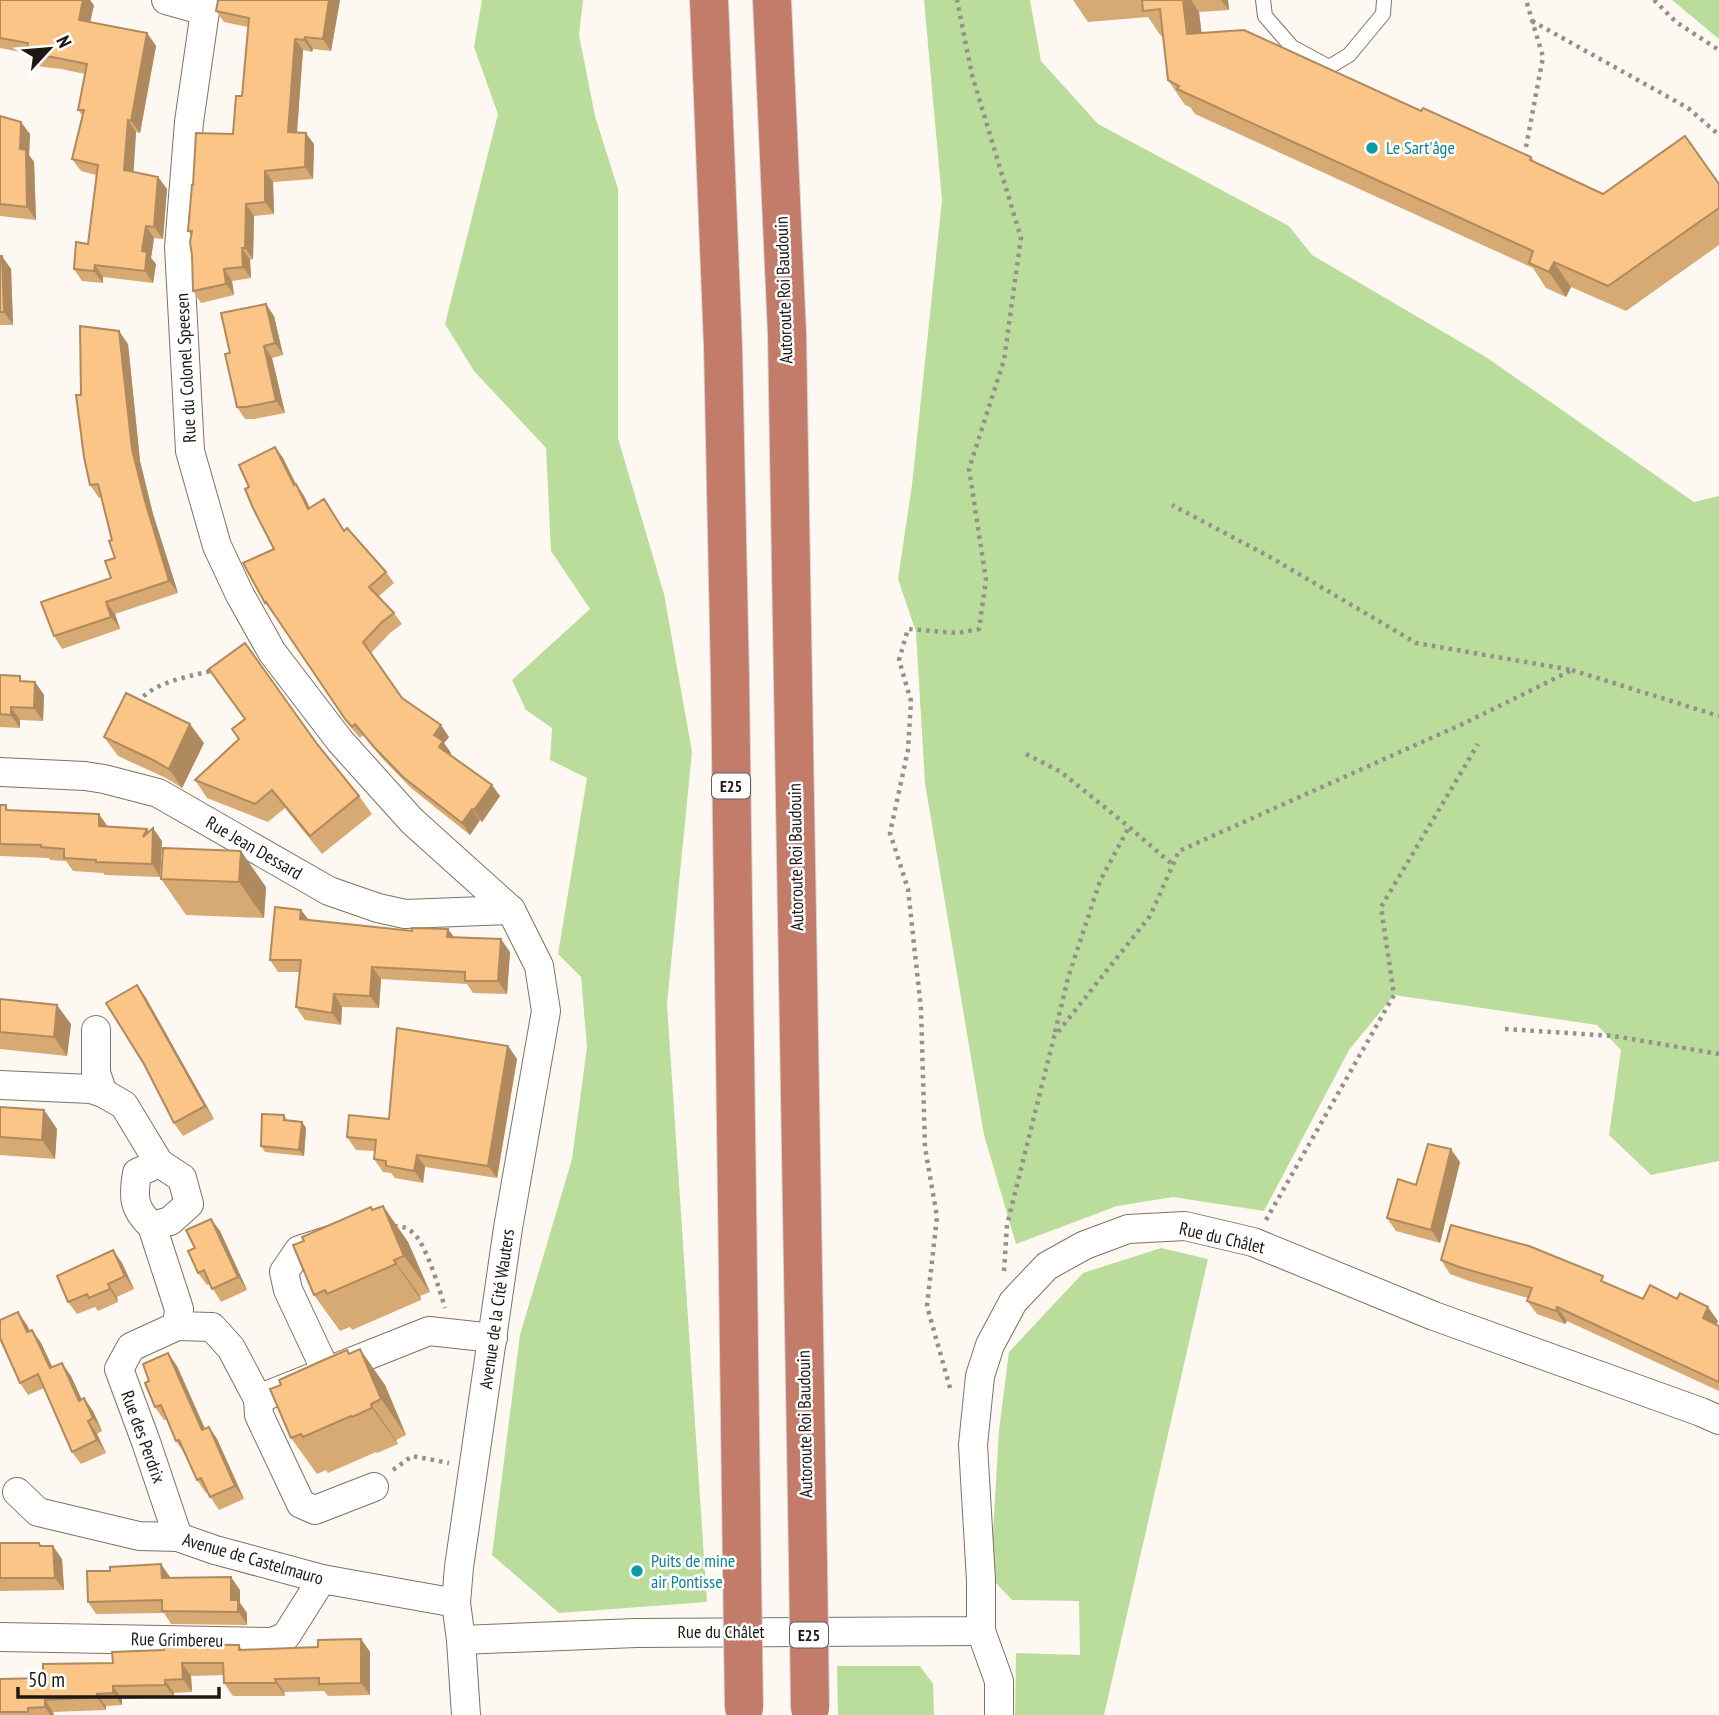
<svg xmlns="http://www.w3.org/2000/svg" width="1719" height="1715" font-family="'PT Sans Narrow',sans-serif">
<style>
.green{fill:#bbdd9b}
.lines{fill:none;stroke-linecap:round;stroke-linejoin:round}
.service-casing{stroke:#7f7264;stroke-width:16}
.minor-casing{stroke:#7f7264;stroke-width:30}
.motorway-casing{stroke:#d6d5d5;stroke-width:40}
.path{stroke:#96908b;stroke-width:4.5;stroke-dasharray:3.5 5;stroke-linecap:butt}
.service{stroke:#fff;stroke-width:14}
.minor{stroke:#fff;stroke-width:28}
.motorway{stroke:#c27c69;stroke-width:38}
.motorway-bridge-casing{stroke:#d6d5d5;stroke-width:40;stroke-linecap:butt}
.motorway-bridge{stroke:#c27c69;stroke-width:38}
.wall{fill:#d7a973}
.shaded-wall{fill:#af8a5e}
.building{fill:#fac586;stroke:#af8a5e;stroke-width:2}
.culture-dot{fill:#0f9aa8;stroke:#fff;stroke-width:2.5}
.labels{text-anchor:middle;stroke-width:5;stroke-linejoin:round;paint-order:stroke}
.shield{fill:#fff;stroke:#615d5a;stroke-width:2}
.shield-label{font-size:16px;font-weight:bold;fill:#1d1813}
.culture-label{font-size:18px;fill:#0d838f;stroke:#fff;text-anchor:start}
.street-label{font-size:18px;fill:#1d1813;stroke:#fff}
</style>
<rect width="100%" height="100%" fill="#fef8f2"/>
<g class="green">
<path d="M482,0H583L579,35L595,116L618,189V438L664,594L692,752L667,1004L707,1602L559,1613L492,1555L520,1335L572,1159L587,1047L581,977L558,954L587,778L550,760L552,728L526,710L512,680L590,609L551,551L546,448L474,371L445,324L498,114L474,47Z"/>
<path d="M924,0H1030L1041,61L1098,124L1289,226L1312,255L1486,357L1694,502L1719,496V1161L1651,1175L1609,1135L1621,1050L1597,1025L1394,995L1349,1050L1264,1211L1173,1197L1117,1206L1016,1244L984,1135L925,783L916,632L898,579L912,485L942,200Z"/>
<path d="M1672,0H1719V39Z"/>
<path d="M1161,1248L1208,1259L1104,1715H1015L1016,1653L1080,1655L1079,1601L1012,1600L994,1581L992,1551L999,1430L1009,1352L1083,1273Z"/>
<path d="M837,1666H920L933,1684L934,1715H838Z"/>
</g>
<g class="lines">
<g class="service-casing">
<path id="service" d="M1263,0L1265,16L1292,47L1329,67L1349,55L1383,14L1384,0"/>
</g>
<g class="minor-casing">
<g id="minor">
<path d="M166,0L205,11"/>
<path d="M209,0L205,11L189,122L179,247L190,451L217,546L240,595L272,652L340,741L412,821L511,910L539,966L546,1011L508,1228L459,1567L456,1603L461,1640L466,1715"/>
<path d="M0,772L85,776L104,779L158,793L329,891L378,908L405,914L511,910"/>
<path d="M96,1030V1073L103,1093"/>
<path d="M0,1085L91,1089L103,1093L124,1105L159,1163"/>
<path d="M152,1226C133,1209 133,1197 137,1173L159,1163L182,1178L189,1204L170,1221L152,1226L179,1309L177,1326L131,1347L119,1369L146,1442L178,1537"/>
<path d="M177,1326L212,1327L231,1348L258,1399L429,1331L493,1338"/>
<path d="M326,1371L288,1290L284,1272L299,1250L330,1240"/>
<path d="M258,1399L259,1415L301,1504L315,1510L374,1487"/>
<path d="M17,1492L38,1512L139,1536L178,1537L215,1550L322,1579L456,1603"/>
<path d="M981,1631L999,1681V1715"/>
<path d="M0,1637L272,1642L286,1636L322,1579"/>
<path d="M461,1640L636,1633L981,1631V1580L973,1445L980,1376L990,1345L1013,1302L1047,1266L1085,1245L1128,1229L1185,1226L1253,1242L1434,1316L1701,1412L1719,1420"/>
</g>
</g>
<g class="motorway-casing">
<g id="motorway">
<path d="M709,0L723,346L730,679L742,1573"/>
<path d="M772,0L787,334L808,1563"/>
</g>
</g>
<g class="path">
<path d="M1654,0L1676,22L1719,50"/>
<path d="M1532,21L1688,108L1719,135"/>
<path d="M1526,147L1543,57L1526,0"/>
<path d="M1572,670L1719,716"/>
<path d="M138,703C151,682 192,676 215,670"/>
<path d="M1026,754L1061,772L1129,827L1173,865"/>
<path d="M1505,1029L1614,1036L1719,1054"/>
<path d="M1055,1032L1068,978L1100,881L1129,827"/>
<path d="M1266,1220L1394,995L1381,907L1478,744"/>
<path d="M394,1226C402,1226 409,1228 414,1234C426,1244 440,1291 445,1308"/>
<path d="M1004,1271L1007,1225L1054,1037L1150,916L1179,851L1467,722L1572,670L1416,643L1270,557L1172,505"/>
<path d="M950,1388L927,1306L937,1217L925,1147L921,1009L908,889L890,833L908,750L911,701L899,660L908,629L957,633L979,629L986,580L969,469L1004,360L1021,238L972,75L957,0"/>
<path d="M393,1470L412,1456L449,1463"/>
</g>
<use href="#service" class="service"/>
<use href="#minor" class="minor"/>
<use href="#motorway" class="motorway"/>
<g class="motorway-bridge-casing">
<g id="motorway-bridge">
<path d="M808,1563L810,1708"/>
<path d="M742,1573L744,1708"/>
</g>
</g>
<use href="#motorway-bridge" class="motorway-bridge"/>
</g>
<g class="wall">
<path d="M0,0L94,5L90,22L147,33L156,46L140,133L136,132L133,172L158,177L167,189L163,239L154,238L151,258L156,264L153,283L103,277V283L82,281L74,269L88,244L96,175L81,171L72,159L82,115L78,110L85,74L61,69L35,66L26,53L0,48Z"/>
<path d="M340,0L331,51L313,49L312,52L303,50L297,133L314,144L313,179L273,182L274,214L254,216L253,259L250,260L251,278L232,281L234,295L201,303L193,291L191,235L188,231L193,185L233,134L242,96L248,27L224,22L216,11Z"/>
<path d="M1073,0H1228L1229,10L1199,12L1201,33L1421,111L1531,157L1535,162L1603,194L1719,184V245L1626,311L1571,287L1566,297L1546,288L1533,268L1195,114L1190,107L1185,105L1168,80L1163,35L1161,36L1148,17L1088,22Z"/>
<path d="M0,116L30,134L29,155L34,162L36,220L0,216Z"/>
<path d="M0,256L11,269L13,325H0Z"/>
<path d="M274,316L283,355L272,358L285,413L254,419H245L237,407L230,353Z"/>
<path d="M128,344L140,461L153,514L178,593L115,614L120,629L62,649L54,636L111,578L115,558L112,540L101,497L99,498L90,485L81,395Z"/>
<path d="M275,447L283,458L296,484L304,496L310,508L345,530L386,572L394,583L378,597L394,613L402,624L390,633L371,653L402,699L449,737L444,743L451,753L450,754L500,796L482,822L480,820L470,835L411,788L382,758L363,735L360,738L353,730L274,614H273L265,603L274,549L249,487Z"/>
<path d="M0,675L24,682H35L44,695L43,721L20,720V728L0,727Z"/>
<path d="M245,719L317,744L359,796L372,814L322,854L285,808L268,822L207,798L195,780L239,739Z"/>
<path d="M104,737L204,743L182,788L166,778L118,756Z"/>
<path d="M0,805L10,810L108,827L147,829L149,832L162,841L160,877L105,875L103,873L73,871L66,861L50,860L49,858L0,856Z"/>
<path d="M163,848L266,887L264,918L186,915L161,879Z"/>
<path d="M301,910L309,920L454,937L510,952L507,994L473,993L467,984L381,979L379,1008L342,1007L341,1025L305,1020L296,1007L300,972H278L270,960Z"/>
<path d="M137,985L146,998L214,1119L183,1136L174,1123L144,1064Z"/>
<path d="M0,999L71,1024L67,1056L0,1049Z"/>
<path d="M508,1046L517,1059L497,1178L425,1167L423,1183L395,1178L391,1173L383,1172L374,1159L375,1151L356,1150L347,1137L389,1119Z"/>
<path d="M0,1107L44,1110L57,1129L55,1159L0,1155Z"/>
<path d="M284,1115L288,1121L302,1122L306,1128L304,1156L265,1152L261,1146Z"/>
<path d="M1460,1162L1440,1243L1396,1231L1387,1218L1416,1185Z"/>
<path d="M383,1206L408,1242L430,1292L420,1296L421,1300L352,1330L350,1327L340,1331L314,1295L373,1210Z"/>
<path d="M211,1219L220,1231L247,1290L221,1302L210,1284L207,1285L198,1273L195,1248Z"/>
<path d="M113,1250L122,1263L134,1289L117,1297L118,1302L98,1311L95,1307L77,1314L68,1302Z"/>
<path d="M1441,1260L1609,1284L1643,1299L1718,1321L1716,1325L1719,1326V1391L1567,1321L1565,1324L1537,1314L1527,1301L1528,1298L1469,1281L1450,1274Z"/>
<path d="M27,1325L30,1331L32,1330L41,1343L52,1367L71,1376L82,1400L93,1411L102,1431L97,1434L106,1453L81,1464L72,1452L44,1388L28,1395L20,1383Z"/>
<path d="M347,1350L350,1354L385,1385L406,1435L396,1440L398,1444L377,1453L376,1452L328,1473L326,1470L317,1474L291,1438L281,1385Z"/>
<path d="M177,1366L204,1429L209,1427L217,1439L244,1499L219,1510L207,1492L206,1493L197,1480L185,1454L176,1441L167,1419L164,1420L155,1407L149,1381Z"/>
<path d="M0,1543L42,1546L62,1559L64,1590L0,1591Z"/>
<path d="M170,1577L240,1590V1603L247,1613V1625L171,1624L164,1613L96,1614L88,1602Z"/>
<path d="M361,1639L370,1652V1695L328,1696L324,1691L284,1692L285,1696H233L224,1683V1675L191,1676L192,1692L174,1693V1697L122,1699V1705L106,1706V1710L53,1712L54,1715H0V1679L43,1678L113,1663L164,1650L239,1645L242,1650L318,1647Z"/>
</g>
<g class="shaded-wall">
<path d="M83,0H90L94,5L88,32L79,20Z"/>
<path d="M329,0H340L331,51L323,39Z"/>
<path d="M1183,0H1191L1199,12L1205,59L1187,34Z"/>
<path d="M1221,0H1228L1229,10Z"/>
<path d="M147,33L156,46L140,133L131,121Z"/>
<path d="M305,37L313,49L312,52L304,40Z"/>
<path d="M295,39L303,50L296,144L288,132Z"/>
<path d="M128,120L136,132L133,182L124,170Z"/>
<path d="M21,122L30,134L29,155L34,162L36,220L27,207L20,149Z"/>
<path d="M306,133L314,144L313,179L305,167Z"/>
<path d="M265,171L273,182L274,214L265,202Z"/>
<path d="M158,177L167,189L163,239L154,227Z"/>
<path d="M246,204L254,216L253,259L245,248Z"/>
<path d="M146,226L154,238L151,258L156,264L153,283L145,271L142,251Z"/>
<path d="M242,248L250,260L251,278L243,267Z"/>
<path d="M2,256L11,269L13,325L4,312Z"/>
<path d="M1554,262L1571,287L1566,297L1549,272Z"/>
<path d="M95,265L103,277V283L94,271Z"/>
<path d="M224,269L232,281L234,295L226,284Z"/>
<path d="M266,304L274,316L283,355L275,343Z"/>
<path d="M119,331L128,344L140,461L153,514L178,593L169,581L145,501L132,449Z"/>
<path d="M264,346L272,358L285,413L276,401Z"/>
<path d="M275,447L283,458L302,497L294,485Z"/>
<path d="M296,484L304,496L316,521L308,509Z"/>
<path d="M106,602L115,614L120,629L111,617Z"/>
<path d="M35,682L44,695L43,721L34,708Z"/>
<path d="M11,707L20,720V728L11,715Z"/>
<path d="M190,724L204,743L182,788L169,769Z"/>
<path d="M441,725L449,737L444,743L451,753L447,758L439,747L434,735Z"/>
<path d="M492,785L500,796L482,822L474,810Z"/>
<path d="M472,809L480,820L470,835L462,823Z"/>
<path d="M99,814L108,827L99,826Z"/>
<path d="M153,828L162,841L160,877L152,864L143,837L147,829L152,837Z"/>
<path d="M241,851L266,887L264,918L239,882Z"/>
<path d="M301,910L310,922L300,919Z"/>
<path d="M448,929L457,941L447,937Z"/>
<path d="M501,939L510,952L507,994L498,981Z"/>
<path d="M372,967L381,979L379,1008L370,996Z"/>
<path d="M137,985L146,998L214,1119L205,1106Z"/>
<path d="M334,994L342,1007L341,1025L332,1013Z"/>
<path d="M57,1005L71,1024L67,1056L54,1037Z"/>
<path d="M508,1046L517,1059L497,1178L488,1166Z"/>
<path d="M44,1110L57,1129L55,1159L42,1140Z"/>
<path d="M302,1122L306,1128L304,1156L299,1150Z"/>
<path d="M1451,1149L1460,1162L1440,1243L1431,1230Z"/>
<path d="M417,1155L425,1167L423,1183L414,1171Z"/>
<path d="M383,1206L408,1242L430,1292L404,1256Z"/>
<path d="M211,1219L220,1231L247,1290L238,1277Z"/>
<path d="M113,1250L122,1263L134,1289L125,1276Z"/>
<path d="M394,1260L420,1296L421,1300L396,1264Z"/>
<path d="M108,1284L117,1297L118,1302L110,1289Z"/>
<path d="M1557,1307L1567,1321L1565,1324L1556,1311Z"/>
<path d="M1708,1307L1718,1321L1713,1332L1703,1318Z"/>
<path d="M18,1312L27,1325L36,1345L27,1332Z"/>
<path d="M32,1330L41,1343L59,1381L50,1368Z"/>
<path d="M360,1349L385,1385L406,1435L381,1399Z"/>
<path d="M168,1353L177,1366L211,1442L202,1430Z"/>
<path d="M62,1363L71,1376L88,1414L79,1401Z"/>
<path d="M84,1398L93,1411L102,1431L93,1418Z"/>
<path d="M371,1404L396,1440L398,1444L372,1408Z"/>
<path d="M88,1421L97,1434L106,1453L97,1440Z"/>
<path d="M209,1427L217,1439L244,1499L235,1486Z"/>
<path d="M53,1546L62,1559L64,1590L55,1578Z"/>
<path d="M161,1564L170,1577L171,1591L162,1578Z"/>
<path d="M231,1577L240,1590V1603L247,1613V1625L231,1600Z"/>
<path d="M361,1639L370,1652V1695L361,1683Z"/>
<path d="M182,1663L191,1676L192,1692L183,1679Z"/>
<path d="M275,1679L284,1692L285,1696L276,1683Z"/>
<path d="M165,1680L174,1693V1697L165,1685Z"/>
<path d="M113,1686L122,1699V1705L113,1693Z"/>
<path d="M97,1694L106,1706V1710L97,1697Z"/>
<path d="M45,1700L53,1712L54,1715H50L45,1707Z"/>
</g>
<g class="building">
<path d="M0,0H83L79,20L147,33L131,121L128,120L124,170L158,177L154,227L146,226L142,251L147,252L145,271L95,265L94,271L74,269L76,242L88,244L98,165L72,159L84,110H78L87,64L52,57L26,54L28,43L0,38Z"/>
<path d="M218,0H329L323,39L305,37L304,40L295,39L288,132L306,133L305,167L265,171V202L246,204L245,248H242L243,267L224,269L226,284L193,291L192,255L190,242L192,231H188L192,185H193L196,133L233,134L236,96H242L249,18L216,11Z"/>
<path d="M1142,0H1183L1187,34L1244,30L1421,111L1423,108L1531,157L1530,160L1603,194L1685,136L1719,184V208L1608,286L1554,262L1549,272L1529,263L1533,251L1177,89L1179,86L1168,80L1160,9L1143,11Z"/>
<path d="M0,116L21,122L20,149L26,150L27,207L0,204Z"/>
<path d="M0,256H2L4,312H0Z"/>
<path d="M266,304L275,343L264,346L276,401L246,407H237L225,354L230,353L221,313Z"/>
<path d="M80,326L119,331L132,449L145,501L169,581L106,602L111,617L54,636L41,602L111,578L105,561L115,558L109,541L112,540L98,484L90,485L84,457L76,395H81Z"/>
<path d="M275,447L294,485L296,484L308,509L324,499L344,531L347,528L386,572L369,587L394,613L382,622L363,642L402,698L441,725L434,735L443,741L439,747L492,785L474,810L472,809L462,823L403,777L374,747L355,724L352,727L345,719L266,602L265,603L243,563L274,549L253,508L245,489L249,487L239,465Z"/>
<path d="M245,643L317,744L359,796L310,836L272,790L255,804L195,780L239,739L232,729L245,719L209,669Z"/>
<path d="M0,675L20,676V681L35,682L34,708L11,707V715L0,714Z"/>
<path d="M126,693L190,724L169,769L153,760L104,737Z"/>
<path d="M0,805H6V810L99,814V826L147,829L143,837L153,828L152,864L96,862V860L64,858V849L41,847V845L0,844Z"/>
<path d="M163,848L241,851L239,882L161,879Z"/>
<path d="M275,907L301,910L300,919L412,931V928L448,929L447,937L501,939L498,981H465V972L372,967L370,996L334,994L332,1013L296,1007L301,960H270Z"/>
<path d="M137,985L205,1106L174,1123L144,1064L106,1003Z"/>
<path d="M0,999L57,1005L54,1037L0,1032Z"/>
<path d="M397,1028L508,1046L488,1166L417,1155L414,1171L386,1166V1161L374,1159L376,1140L347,1137L349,1115L389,1119Z"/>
<path d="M0,1107L44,1110L42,1140L0,1137Z"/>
<path d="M262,1114L284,1115V1120L302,1122L299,1150L261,1146Z"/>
<path d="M1428,1144L1451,1149L1431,1230L1387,1218L1398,1179L1416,1185Z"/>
<path d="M383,1206L404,1256L394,1260L396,1264L327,1294L325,1290L314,1295L293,1245L304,1241L302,1237L371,1207L372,1210Z"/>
<path d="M211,1219L238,1277L212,1289L204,1270L198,1273L188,1251L195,1248L186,1230Z"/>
<path d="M1451,1225L1529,1246L1603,1276L1601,1281L1643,1299L1650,1285L1677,1299L1680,1293L1708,1307L1703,1318L1719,1326V1382L1557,1307L1556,1311L1527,1301L1532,1288L1459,1267L1441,1260Z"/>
<path d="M113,1250L125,1276L108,1284L110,1289L89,1298L87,1294L68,1302L57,1276Z"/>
<path d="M18,1312L27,1332L32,1330L50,1368L62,1363L79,1401L84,1398L93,1418L88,1421L97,1440L72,1452L38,1374L20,1383L0,1338V1320Z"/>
<path d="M360,1349L381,1399L371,1404L372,1408L352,1417L351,1416L303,1437L301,1434L291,1438L270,1389L281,1385L279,1380L326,1359L347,1350L349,1354Z"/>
<path d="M168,1353L202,1430L209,1427L235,1486L210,1497L201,1478L197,1480L179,1440L176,1441L161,1405L155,1407L145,1383L149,1381L143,1364Z"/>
<path d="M0,1543H39L40,1546H53L55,1578H0Z"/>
<path d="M161,1564L162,1578L231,1577V1600H238V1612L162,1611V1600L88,1602L87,1571H110V1567Z"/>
<path d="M361,1639V1683L319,1684V1678L275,1679L276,1683H224L223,1663H182L183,1679L165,1680V1685L113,1686V1693L97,1694V1697L45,1700V1707L28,1708V1712H0V1679L43,1678V1664L113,1663L112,1652L164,1650V1644L239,1645V1650L318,1647V1640Z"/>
</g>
<g class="culture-dot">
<circle cx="1372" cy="148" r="7"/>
<circle cx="637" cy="1571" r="7"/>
</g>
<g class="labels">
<g class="shield">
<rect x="712" y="773.5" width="38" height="25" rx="5"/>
<rect x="790" y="1622.5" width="38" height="25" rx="5"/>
</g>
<g class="shield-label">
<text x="731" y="792">E25</text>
<text x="809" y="1641">E25</text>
</g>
<g class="culture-label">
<text x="1386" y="154">Le Sart'âge</text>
<text x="651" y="1567">Puits de mine<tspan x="651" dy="21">air Pontisse</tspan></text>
</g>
<g class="street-label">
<text transform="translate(784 290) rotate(-92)" y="6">Autoroute Roi Baudouin</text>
<text transform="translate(186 368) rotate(-93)" y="6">Rue du Colonel Speesen</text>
<text transform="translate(254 848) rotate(30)" y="6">Rue Jean Dessard</text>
<text transform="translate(796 857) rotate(-91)" y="6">Autoroute Roi Baudouin</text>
<text transform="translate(1222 1238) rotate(13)" y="6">Rue du Châlet</text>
<text transform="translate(497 1309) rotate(-82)" y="6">Avenue de la Cité Wauters</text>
<text transform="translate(805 1424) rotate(-91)" y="6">Autoroute Roi Baudouin</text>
<text transform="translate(143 1437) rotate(70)" y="6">Rue des Perdrix</text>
<text transform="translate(253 1559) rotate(16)" y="6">Avenue de Castelmauro</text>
<text x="721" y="1638">Rue du Châlet</text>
<text transform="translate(177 1640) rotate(1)" y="6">Rue Grimbereu</text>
</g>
</g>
<g transform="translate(49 49) rotate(64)" stroke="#ffffff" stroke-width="5" paint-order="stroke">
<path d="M0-5L12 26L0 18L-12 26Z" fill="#1d1813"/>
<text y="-10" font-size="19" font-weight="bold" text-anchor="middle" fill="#1d1813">N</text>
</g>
<path d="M18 1687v10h201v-10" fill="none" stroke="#1d1813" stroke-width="3.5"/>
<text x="28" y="1687" font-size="21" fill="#1d1813" stroke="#ffffff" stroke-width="5" paint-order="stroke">50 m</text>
</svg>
